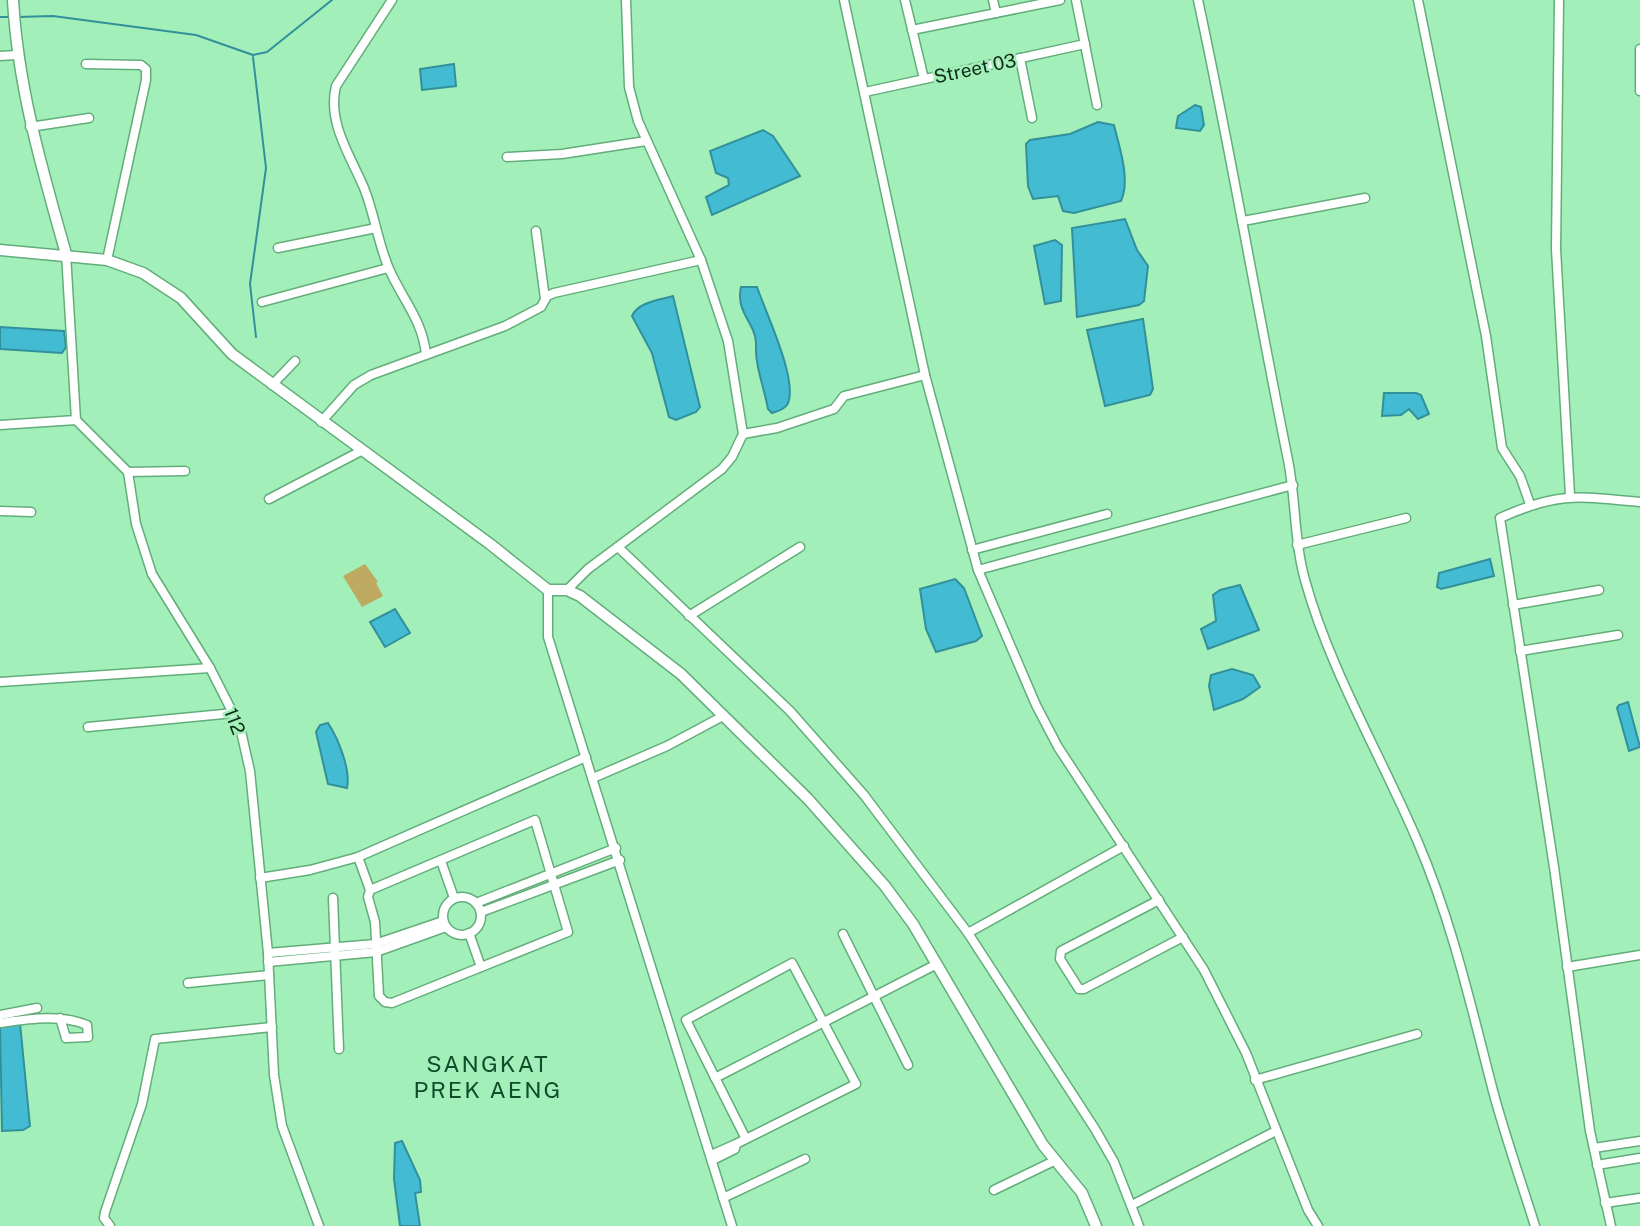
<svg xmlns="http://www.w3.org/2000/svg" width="1640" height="1226" font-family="'Public Sans',sans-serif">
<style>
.green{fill:#bea961}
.water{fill:#42bbd3;stroke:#32909b;stroke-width:2}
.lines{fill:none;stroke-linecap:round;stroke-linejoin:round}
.stream{stroke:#32909b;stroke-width:2}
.minor-casing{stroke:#63ad7b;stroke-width:11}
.tertiary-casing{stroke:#63ad7b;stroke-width:13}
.minor{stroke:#fff;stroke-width:8}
.tertiary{stroke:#fff;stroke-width:10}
.labels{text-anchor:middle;stroke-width:5;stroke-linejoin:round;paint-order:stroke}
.street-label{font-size:19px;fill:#0d2d19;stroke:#a2efb9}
.quarter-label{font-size:23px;letter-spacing:2px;fill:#114d2a;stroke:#a2efb9}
</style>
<rect width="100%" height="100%" fill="#a2efb9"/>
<path class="green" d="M365,564L378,582L376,583L383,596L362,607L343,576Z"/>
<g class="water">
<path d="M454,64L456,86L422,90L420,69Z"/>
<path d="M1195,105L1201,107L1204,125L1200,131L1176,128L1178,116Z"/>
<path d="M1098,122L1114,125C1119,147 1131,179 1121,201L1074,213L1063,211L1058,196L1033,199L1028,186L1026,144L1030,140L1070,134Z"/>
<path d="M763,130L773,136L800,176L712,215L706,197L729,185L728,178L716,173L710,151Z"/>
<path d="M1125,219L1137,250L1148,266L1144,301L1139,305L1077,317L1072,228Z"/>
<path d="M1055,240L1062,245L1061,301L1045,304L1034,246Z"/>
<path d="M741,287H757C765,311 800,383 787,405C783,410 778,411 772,413L768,409C764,387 755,366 756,345C757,324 735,313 741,287Z"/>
<path d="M673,296L700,407L696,412L676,420L669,417L652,353L632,316C638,302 659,300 673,296Z"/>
<path d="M1143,319L1153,389L1150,395L1105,406L1087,330Z"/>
<path d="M0,327L64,331L66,347L62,353L0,349Z"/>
<path d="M1384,393H1416L1421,395L1429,414L1418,419L1409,409L1401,415L1382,416Z"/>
<path d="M1490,559L1494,576L1441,589L1437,587L1439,573Z"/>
<path d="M955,579L964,588L982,636L976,641L936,652L926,629L920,589Z"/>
<path d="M1240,585L1259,630L1208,649L1201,629L1216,621L1213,595L1220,590Z"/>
<path d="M395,609L410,633L385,647L370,622Z"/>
<path d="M1232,669L1253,675L1260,687L1243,699L1214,710L1209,686L1211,675Z"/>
<path d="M1628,702L1640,747L1629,751L1617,708L1619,705Z"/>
<path d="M328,723C338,738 351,770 347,788L328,784L316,732L320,725Z"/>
<path d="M20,1023L30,1126L23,1130L2,1131L0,1027Z"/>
<path d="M402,1141L420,1180L421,1192L415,1193L420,1226H400L394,1179L395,1143Z"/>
</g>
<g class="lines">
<g class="stream">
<path d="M0,17H11"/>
<path d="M17,17L53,16L196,35L253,55L267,52L332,0"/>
<path d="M253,57L266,168L250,284L256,337"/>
</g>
<g class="minor-casing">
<g id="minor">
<path d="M392,0L336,86C327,122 350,155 364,188C375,215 378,245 390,271C403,300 423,321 426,355"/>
<path d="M844,0L925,375L978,570L1036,705L1058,747L1204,970L1246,1053L1308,1210L1318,1226"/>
<path d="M905,0L924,79"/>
<path d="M993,0L996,13"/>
<path d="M1076,0L1097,105"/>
<path d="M1198,0C1231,153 1257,307 1288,460C1296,500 1294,541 1305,580C1329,668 1381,756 1417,840C1452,921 1471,1006 1493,1091C1505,1136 1521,1181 1535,1226"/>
<path d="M1418,0L1486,336L1502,448L1520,476L1530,504"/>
<path d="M1559,0L1556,249L1570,495"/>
<path d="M912,30L1060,0"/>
<path d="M1640,49V91"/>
<path d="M0,56L16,55"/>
<path d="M1020,58L1032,118"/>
<path d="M86,64L141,65L146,69V80L107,260"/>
<path d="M865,92L1085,44"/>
<path d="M30,127L89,118"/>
<path d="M507,157L562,154L646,141"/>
<path d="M1243,221L1365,198"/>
<path d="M536,231L545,299"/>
<path d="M278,248L376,228"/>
<path d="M66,254L76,420L128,472L136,524L152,574L210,668L240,727L250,771L268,953L274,1075L282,1126L319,1226"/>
<path d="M262,302L388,268"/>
<path d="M272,385L295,361"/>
<path d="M321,422L354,385L371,375L505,326L541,307L547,296L554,293L701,260"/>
<path d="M0,425L76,420"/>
<path d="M743,434L777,428L834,409L844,396L925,375"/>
<path d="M128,472L185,471"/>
<path d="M269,499L361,451"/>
<path d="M0,511L31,512"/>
<path d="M1297,545L1406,518"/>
<path d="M618,547L790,711L864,795L968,933L1095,1129L1114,1162L1139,1226"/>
<path d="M972,550L1107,514"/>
<path d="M978,570L1293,485"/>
<path d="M548,590V637L732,1226"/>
<path d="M567,590L588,569L722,469L732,457L743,434L728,341L701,260L638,121L629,87L626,0"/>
<path d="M1513,605L1599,590"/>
<path d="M689,616L800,547"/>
<path d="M1520,651L1618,635"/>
<path d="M0,682L210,668"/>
<path d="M88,727L234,713"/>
<path d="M593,778L667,746L723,716"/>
<path d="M441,861L454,898"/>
<path d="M260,878L310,870L358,857"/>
<path d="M370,890L535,820L568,932L392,1003L385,1002L379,996L375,922L368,897L370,890L358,857L586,757"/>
<circle cx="462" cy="916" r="19"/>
<path d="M333,898L339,1049"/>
<path d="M1159,900L1061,951L1060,959L1079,989H1084L1183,937"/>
<path d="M476,903L616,848"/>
<path d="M481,912L620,860"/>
<path d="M469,933L481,967"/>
<path d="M968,933L1124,846"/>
<path d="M843,934L908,1065"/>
<path d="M268,953L375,944L443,921"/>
<path d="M268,962L376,952L446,927"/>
<path d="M1567,967L1640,955"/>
<path d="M188,983L269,975"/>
<path d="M0,1015L37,1008"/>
<path d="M0,1023C29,1019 60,1014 87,1025L88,1037L66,1038L60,1018"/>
<path d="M715,1078L937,964"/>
<path d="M1255,1080L1417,1034"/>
<path d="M736,1144L856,1084L792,963L686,1020L746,1139"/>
<path d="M1594,1148L1640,1141"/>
<path d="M711,1155L736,1144L735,1149L713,1160"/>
<path d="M1597,1165L1640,1158"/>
<path d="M994,1190L1056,1160"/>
<path d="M723,1198L805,1159"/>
<path d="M1605,1203L1640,1198"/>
<path d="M1132,1205L1276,1131"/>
<path d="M110,1226L104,1218L105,1212L142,1104L155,1039L272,1027"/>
<path d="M1611,1226L1590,1131L1554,867L1500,518C1558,492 1578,496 1640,502"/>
</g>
</g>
<g class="tertiary-casing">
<g id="tertiary">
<path d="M13,0C18,88 42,169 66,254"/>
<path d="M0,250L107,260L143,273L181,298L232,354L490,544L548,590H567L580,596L681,674L808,799L885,886L913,924L1043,1145L1082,1193L1096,1226"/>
</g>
</g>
<use href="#minor" class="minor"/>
<use href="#tertiary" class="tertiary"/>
</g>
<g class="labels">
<g class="street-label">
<text transform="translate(975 68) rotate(-12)" y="7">Street 03</text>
<text transform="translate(235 721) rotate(69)" y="7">112</text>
</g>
<g class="quarter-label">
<text x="488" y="1072">SANGKAT<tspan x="488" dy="26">PREK AENG</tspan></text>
</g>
</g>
</svg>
